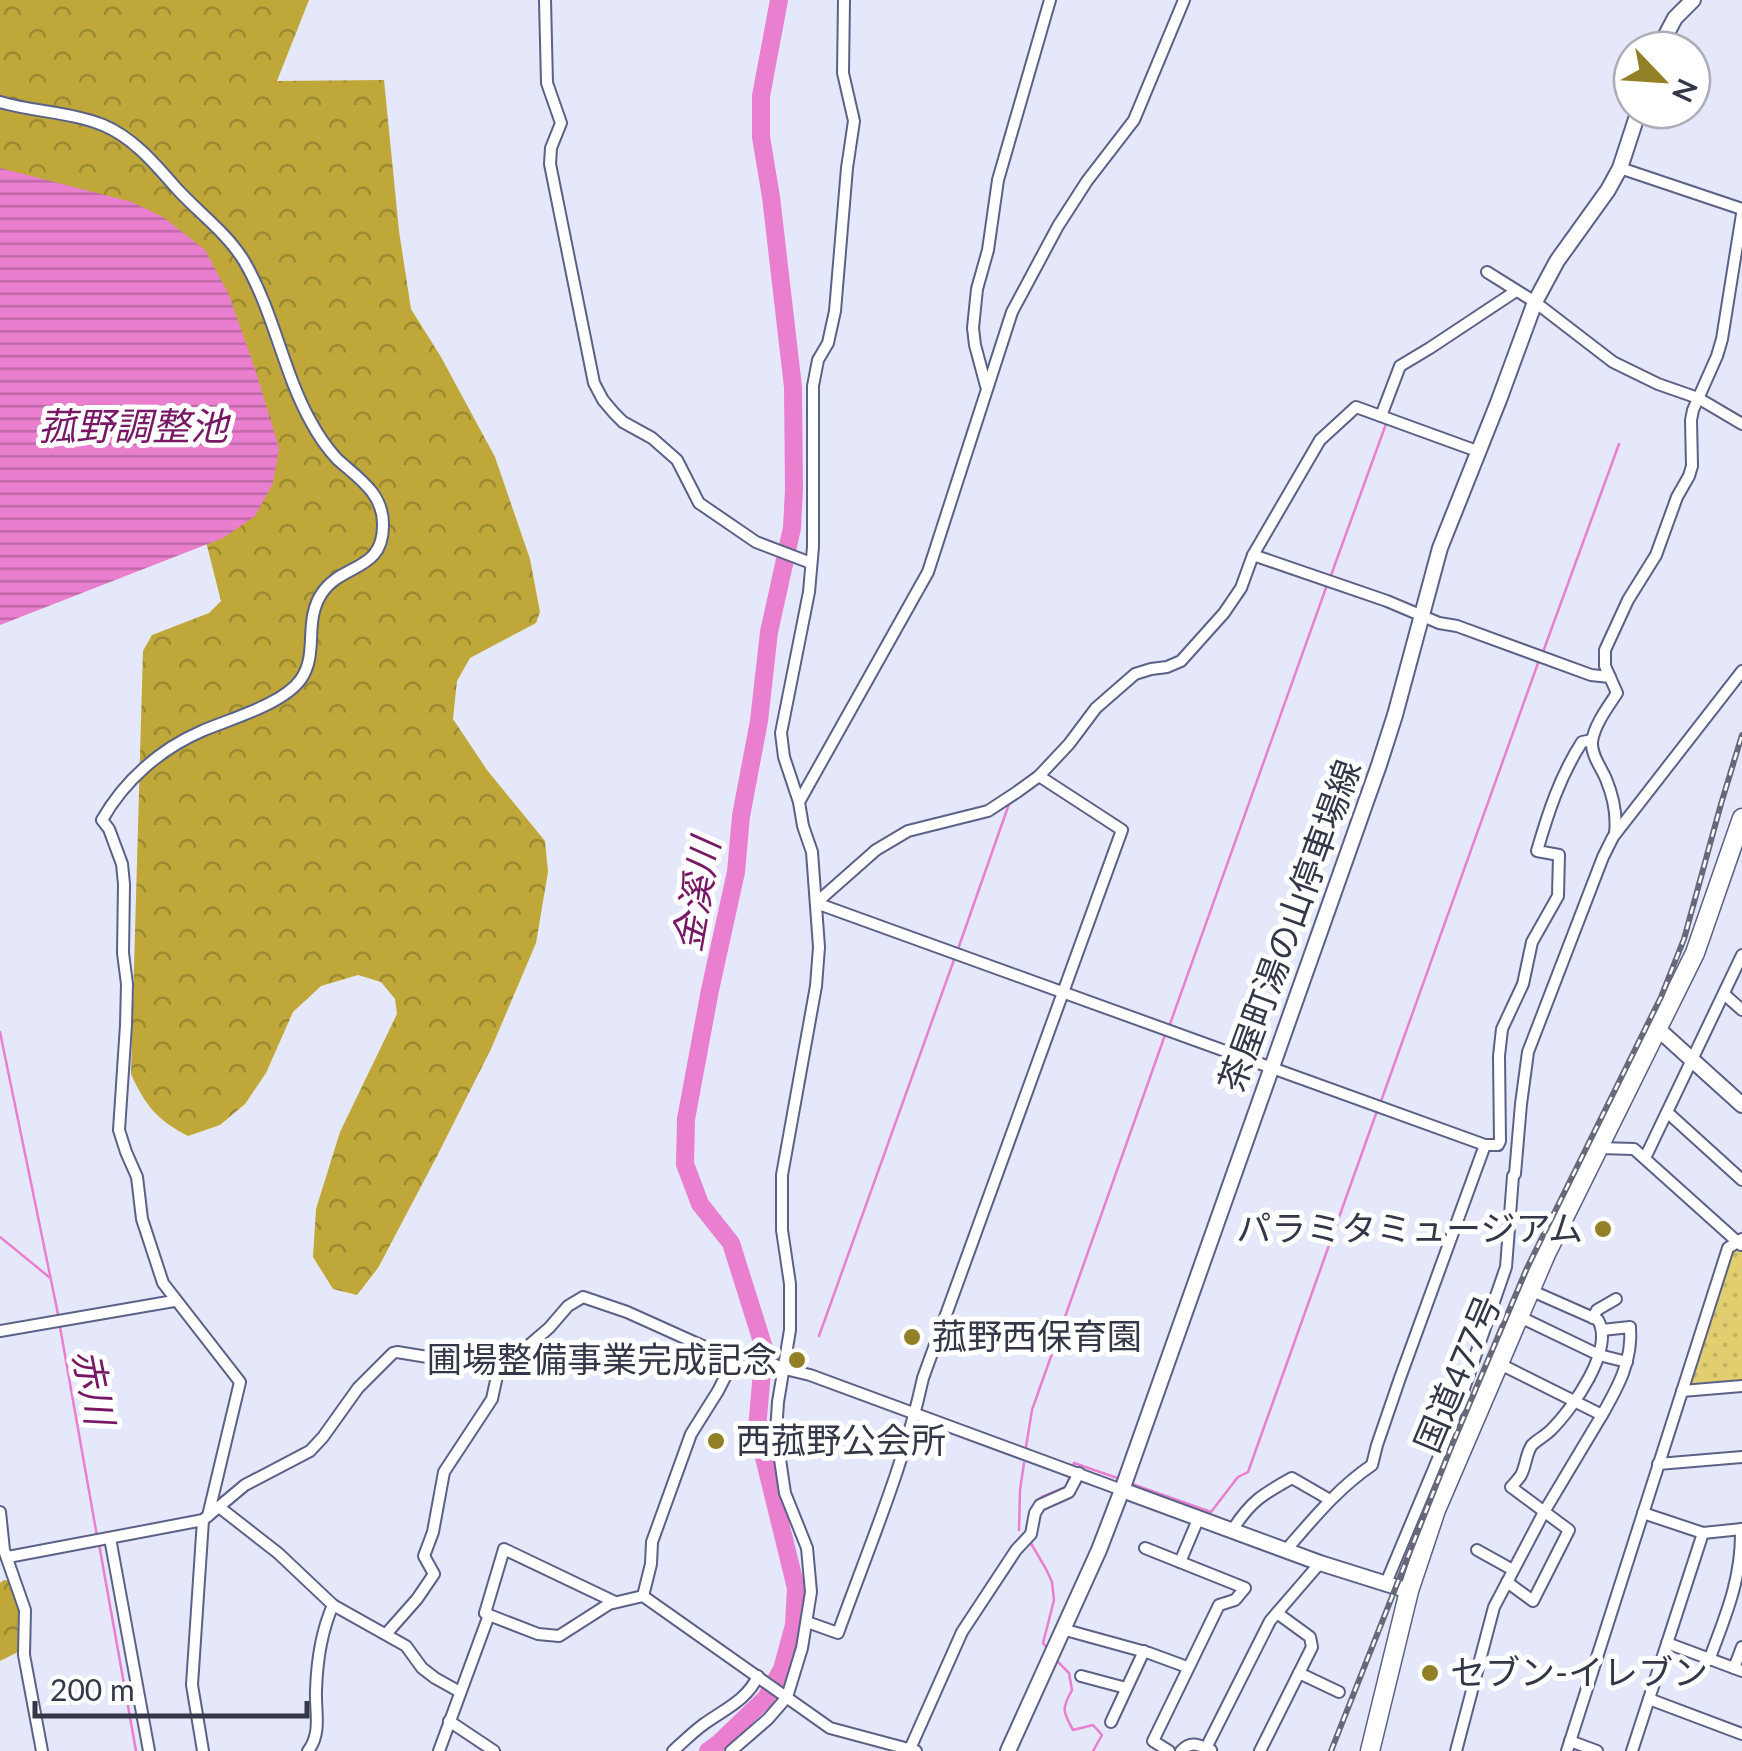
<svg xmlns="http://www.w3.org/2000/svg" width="1742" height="1751" font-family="Lato,'Noto Sans JP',sans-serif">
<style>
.forest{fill:url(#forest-crowns)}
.park{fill:url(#park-dots)}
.water{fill:url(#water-rules)}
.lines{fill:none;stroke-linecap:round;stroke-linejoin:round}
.stream{stroke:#ea7fcf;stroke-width:2.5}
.river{stroke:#ea7fcf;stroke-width:18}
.street-casing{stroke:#5b6187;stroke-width:14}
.secondary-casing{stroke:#5b6187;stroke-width:18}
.highway-casing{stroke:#5b6187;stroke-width:21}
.street{stroke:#fff;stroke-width:10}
.secondary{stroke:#fff;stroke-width:14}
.highway{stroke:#fff;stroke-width:18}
.rail-casing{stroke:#65697a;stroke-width:6}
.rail{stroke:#fff;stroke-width:2.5;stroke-dasharray:8;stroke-linecap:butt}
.poi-dot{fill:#928027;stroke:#fff;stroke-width:4}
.labels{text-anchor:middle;stroke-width:10;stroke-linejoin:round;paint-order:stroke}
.street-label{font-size:35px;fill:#343748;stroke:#fff}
.poi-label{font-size:35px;fill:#343748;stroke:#fff;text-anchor:start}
.water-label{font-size:38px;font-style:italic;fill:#781865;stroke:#fff}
</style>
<defs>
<pattern id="forest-crowns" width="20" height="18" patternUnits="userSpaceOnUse" patternTransform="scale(2.5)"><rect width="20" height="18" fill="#bfa839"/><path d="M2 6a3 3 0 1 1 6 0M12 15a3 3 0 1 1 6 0" fill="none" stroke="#9c8a32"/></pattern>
<pattern id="park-dots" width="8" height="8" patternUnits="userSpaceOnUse" patternTransform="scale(2.5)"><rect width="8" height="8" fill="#e3ce6f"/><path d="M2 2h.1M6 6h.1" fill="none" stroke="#c3b262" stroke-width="1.8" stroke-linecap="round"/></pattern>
<pattern id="water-rules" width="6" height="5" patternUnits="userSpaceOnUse" patternTransform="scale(2.5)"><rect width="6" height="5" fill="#ea7fcf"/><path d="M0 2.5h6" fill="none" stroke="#be69aa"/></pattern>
</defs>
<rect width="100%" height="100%" fill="#e4e8fa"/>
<g class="forest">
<path d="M0,0H309L277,81L384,80L399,231L411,309L441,357L495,457L530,559L540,612L536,623L470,658L457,681L453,719L487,770L545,841L548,872L536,943L491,1049L436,1158L378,1268L357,1295L333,1289L313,1257L316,1209L340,1132L397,1014L395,999L381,982L358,975L321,986L293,1012L266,1073L245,1104L220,1125L188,1136C157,1120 145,1105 131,1074L143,651L152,635L209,613L221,601L179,435L0,205Z"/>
<path d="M4,1580L10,1581L20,1614L18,1652L0,1661V1583Z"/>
</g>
<path class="park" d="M1737,1248L1742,1252V1382L1691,1386L1689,1383L1731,1251Z"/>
<path class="water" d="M0,168L132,202L163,217L205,250L229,295L256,372L279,448L273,483L255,516L223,538L0,625Z"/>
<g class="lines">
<g class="stream">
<path d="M1330,578L1386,424"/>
<path d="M1543,652L1619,444"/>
<path d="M958,949L1009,804"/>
<path d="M1170,1024L1327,585"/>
<path d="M0,1032L59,1319"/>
<path d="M1380,1104L1538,663"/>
<path d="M0,1237L49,1277"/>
<path d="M60,1327L97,1536"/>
<path d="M819,1336L955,957"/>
<path d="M1026,1447L1032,1410L1165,1035"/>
<path d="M1073,1466L1074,1463L1120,1479"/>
<path d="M1132,1484L1211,1512L1238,1477L1248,1472L1377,1111"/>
<path d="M1037,1501L1042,1497L1066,1487L1071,1473"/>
<path d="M1019,1530L1020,1490L1024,1463"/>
<path d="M1026,1533L1031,1512"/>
<path d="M1029,1540L1046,1569L1052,1582L1054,1600L1043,1643L1046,1647"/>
<path d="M99,1544L136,1751"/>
<path d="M1058,1662L1069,1673L1072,1690C1061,1710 1063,1711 1073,1730L1093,1725L1102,1735L1093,1751"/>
</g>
<path class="river" d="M708,1751L719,1743L766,1698L782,1669L794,1625L796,1588L757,1429L764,1348L731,1243L700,1204L685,1164L686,1119L710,990L736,872L741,816L759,721L769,632L792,528L794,489L793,387L771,197L761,137V96L779,0"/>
<g class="street-casing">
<g id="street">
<path d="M545,0L547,83L561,123L551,148L550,164L594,383L603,400L614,413L623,422L652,438L677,460L699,503L756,542L811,563"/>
<path d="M0,102C34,112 71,112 103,125C134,138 156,165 177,189C199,213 227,233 244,261C274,312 283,372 311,422C318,435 327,448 337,459C358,478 383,493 383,524C384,572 342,563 322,593C303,621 319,653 301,679C284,704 230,719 202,731C160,749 124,781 102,820L109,829L122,864L124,884L123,953L127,984L126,1025L119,1130L126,1152L137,1177L142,1219L163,1283L240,1382L208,1516"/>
<path d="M1620,168L1742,209"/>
<path d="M1487,272L1535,302L1613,362L1658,384L1698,398L1742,424"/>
<path d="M986,386L975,345L973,328L977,289L988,250L998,180L1050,0"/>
<path d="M1381,416L1400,366L1430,348L1516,291"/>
<path d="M1253,555L1387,601L1439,623L1457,626L1591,675L1610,677"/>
<path d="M799,802L928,572L1012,312L1058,226L1087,181L1134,120L1184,0"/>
<path d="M1615,833C1617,816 1613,796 1606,779C1601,767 1591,755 1592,742C1594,725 1608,707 1617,693L1605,666V650L1628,600L1656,555L1677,497L1689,476L1692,466L1691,420L1693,410L1717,356L1722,339L1742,214"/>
<path d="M816,903L876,850L908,831L988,811L1017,792L1039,776L1069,744L1096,708L1135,674L1151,669L1167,667L1181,661L1224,613L1241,588L1253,555L1320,440L1356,407L1477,451"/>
<path d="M816,903L1485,1145"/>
<path d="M1724,994L1742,1010"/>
<path d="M1667,1112L1742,1180"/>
<path d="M1599,1148L1634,1149L1741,1245"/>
<path d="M1645,1158L1742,955"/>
<path d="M1518,1316L1599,1355L1627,1362"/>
<path d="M1593,1318L1597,1310L1616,1299"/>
<path d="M1602,1330L1630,1327C1633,1360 1618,1387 1602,1415"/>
<path d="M0,1331L174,1301"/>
<path d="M1682,1391L1742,1386"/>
<path d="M1658,1464L1742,1457"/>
<path d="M219,1507L278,1553L333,1605L406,1646L422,1668L435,1678L460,1692"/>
<path d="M0,1512L4,1550L25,1610L24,1655L42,1751"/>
<path d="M1643,1513L1703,1533L1742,1529"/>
<path d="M1233,1529C1251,1501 1263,1494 1292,1478L1330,1500"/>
<path d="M110,1538L149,1751"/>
<path d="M1145,1548L1245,1588L1235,1600L1219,1605L1153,1741L1169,1751"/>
<path d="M1286,1550C1313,1519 1338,1488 1372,1465L1377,1445L1400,1378L1485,1145H1498L1500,1141L1499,1056L1502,1029L1523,984L1532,942L1558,896L1559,855L1537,851C1548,813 1560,776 1582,742L1592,740"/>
<path d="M1477,1550L1513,1570"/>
<path d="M8,1557L203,1520L245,1485L310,1451L323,1437L358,1388L393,1353L397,1352L458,1362L506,1360L528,1346L549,1328L568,1306L583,1297L627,1312L707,1348L752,1355L785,1369L810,1375L1122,1490"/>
<path d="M1180,1562L1199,1517"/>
<path d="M1507,1582L1533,1601L1569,1530L1511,1487C1513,1485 1520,1477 1521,1475C1526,1466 1526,1453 1532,1445C1537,1440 1545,1436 1551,1430C1572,1409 1615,1350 1598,1320L1530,1290"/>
<path d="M1386,1583L1448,1435L1506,1267L1513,1176L1515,1174L1521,1104L1528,1052L1603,857L1613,837L1742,671"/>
<path d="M643,1596L651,1564L652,1542L691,1434L718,1391L738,1352"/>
<path d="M489,1615L485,1613L504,1549L615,1602"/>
<path d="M807,1622L838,1633C868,1549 904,1466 923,1378L1122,830L1039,776"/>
<path d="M1062,1629L1149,1653L1187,1667"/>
<path d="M386,1634L417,1599L434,1574L424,1556L433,1532L444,1472L492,1399L500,1362"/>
<path d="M1667,1643L1742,1671"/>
<path d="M1709,1660C1726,1615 1742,1578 1741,1529"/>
<path d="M1734,1668L1742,1647"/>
<path d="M1299,1673L1339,1692"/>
<path d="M1081,1676L1126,1688"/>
<path d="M1649,1699L1742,1734"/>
<path d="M449,1721L494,1751"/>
<path d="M1111,1722L1144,1651"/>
<path d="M1570,1741L1597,1751"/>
<path d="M1206,1748L1270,1621L1320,1563"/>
<path d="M203,1751L192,1685L203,1520"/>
<path d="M308,1751C322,1733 315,1711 316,1690C317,1660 321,1632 333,1605"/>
<path d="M439,1751L489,1615L538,1634L559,1636L609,1604L643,1596L830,1728L916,1751"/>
<path d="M673,1751C683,1742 693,1732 704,1724C725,1709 747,1700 758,1676"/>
<path d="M731,1751L768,1719L787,1697L802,1648L811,1592L807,1548L785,1493L776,1432L778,1402L790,1330V1284L782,1230V1175L816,986L819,947L812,852L803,826L799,802L784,757L781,733L809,592L813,547V386L818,360L828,343L835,311L847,168L854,121L843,73L844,0"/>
<path d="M909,1751L962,1632L1016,1550L1031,1534L1035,1513L1040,1505L1069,1492L1079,1473"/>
<path d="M1181,1751C1191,1740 1199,1745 1211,1750"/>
<path d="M1260,1751L1312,1647L1310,1637L1277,1613"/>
<path d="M1456,1751L1494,1607L1544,1512L1602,1415L1498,1363"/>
<path d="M1567,1751L1728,1248L1742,1239"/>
<path d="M1632,1751L1703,1533"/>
</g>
</g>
<g class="secondary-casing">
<g id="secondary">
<path d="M1658,50L1675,18L1693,0"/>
<path d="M1658,1029L1742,1105"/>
<path d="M1122,1490L1320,1563L1409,1591"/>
<path d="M1008,1751L1099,1550L1122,1490L1379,765L1395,715L1440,548L1499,400L1535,302L1557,261L1608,190L1620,168L1639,110"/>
</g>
</g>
<g class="highway-casing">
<path id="highway" d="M1370,1751L1409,1591L1436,1510L1546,1254L1695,953L1742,818"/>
</g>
<use href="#street" class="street"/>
<use href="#secondary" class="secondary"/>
<use href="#highway" class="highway"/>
<g class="rail-casing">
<path id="rail" d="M1331,1751L1452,1445L1527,1268L1661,997L1684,939L1721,804L1742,735"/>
</g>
<use href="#rail" class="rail"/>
</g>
<g class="poi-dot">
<circle cx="1603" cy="1229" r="10"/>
<circle cx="912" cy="1337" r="10"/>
<circle cx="797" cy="1360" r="10"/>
<circle cx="716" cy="1441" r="10"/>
<circle cx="1430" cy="1673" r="10"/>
</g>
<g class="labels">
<g class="street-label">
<text transform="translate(1290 926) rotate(-70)" y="12">茶屋町湯の山停車場線</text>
<text transform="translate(1458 1374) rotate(-67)" y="12">国道477号</text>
</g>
<g class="poi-label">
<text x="1583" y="1241" text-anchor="end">パラミタミュージアム</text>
<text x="932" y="1349">菰野西保育園</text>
<text x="777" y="1372" text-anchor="end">圃場整備事業完成記念</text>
<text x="736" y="1453">西菰野公会所</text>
<text x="1450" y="1685">セブン-イレブン</text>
</g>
<g class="water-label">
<text x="133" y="440">菰野調整池</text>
<text transform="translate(697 895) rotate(-80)" y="13">金溪川</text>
<text transform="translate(93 1387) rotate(79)" y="13">赤川</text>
</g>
</g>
<g transform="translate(1662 80) rotate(115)"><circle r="48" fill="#ffffff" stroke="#aeafb6" stroke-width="2.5"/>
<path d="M0-8L18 38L0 25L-18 38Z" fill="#928027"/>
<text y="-15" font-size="28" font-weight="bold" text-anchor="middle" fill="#343748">N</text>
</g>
<path d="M35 1701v15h272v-15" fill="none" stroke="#343748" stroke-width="5"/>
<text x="50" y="1701" font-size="30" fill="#343748" stroke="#ffffff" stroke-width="8" paint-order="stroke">200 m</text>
</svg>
